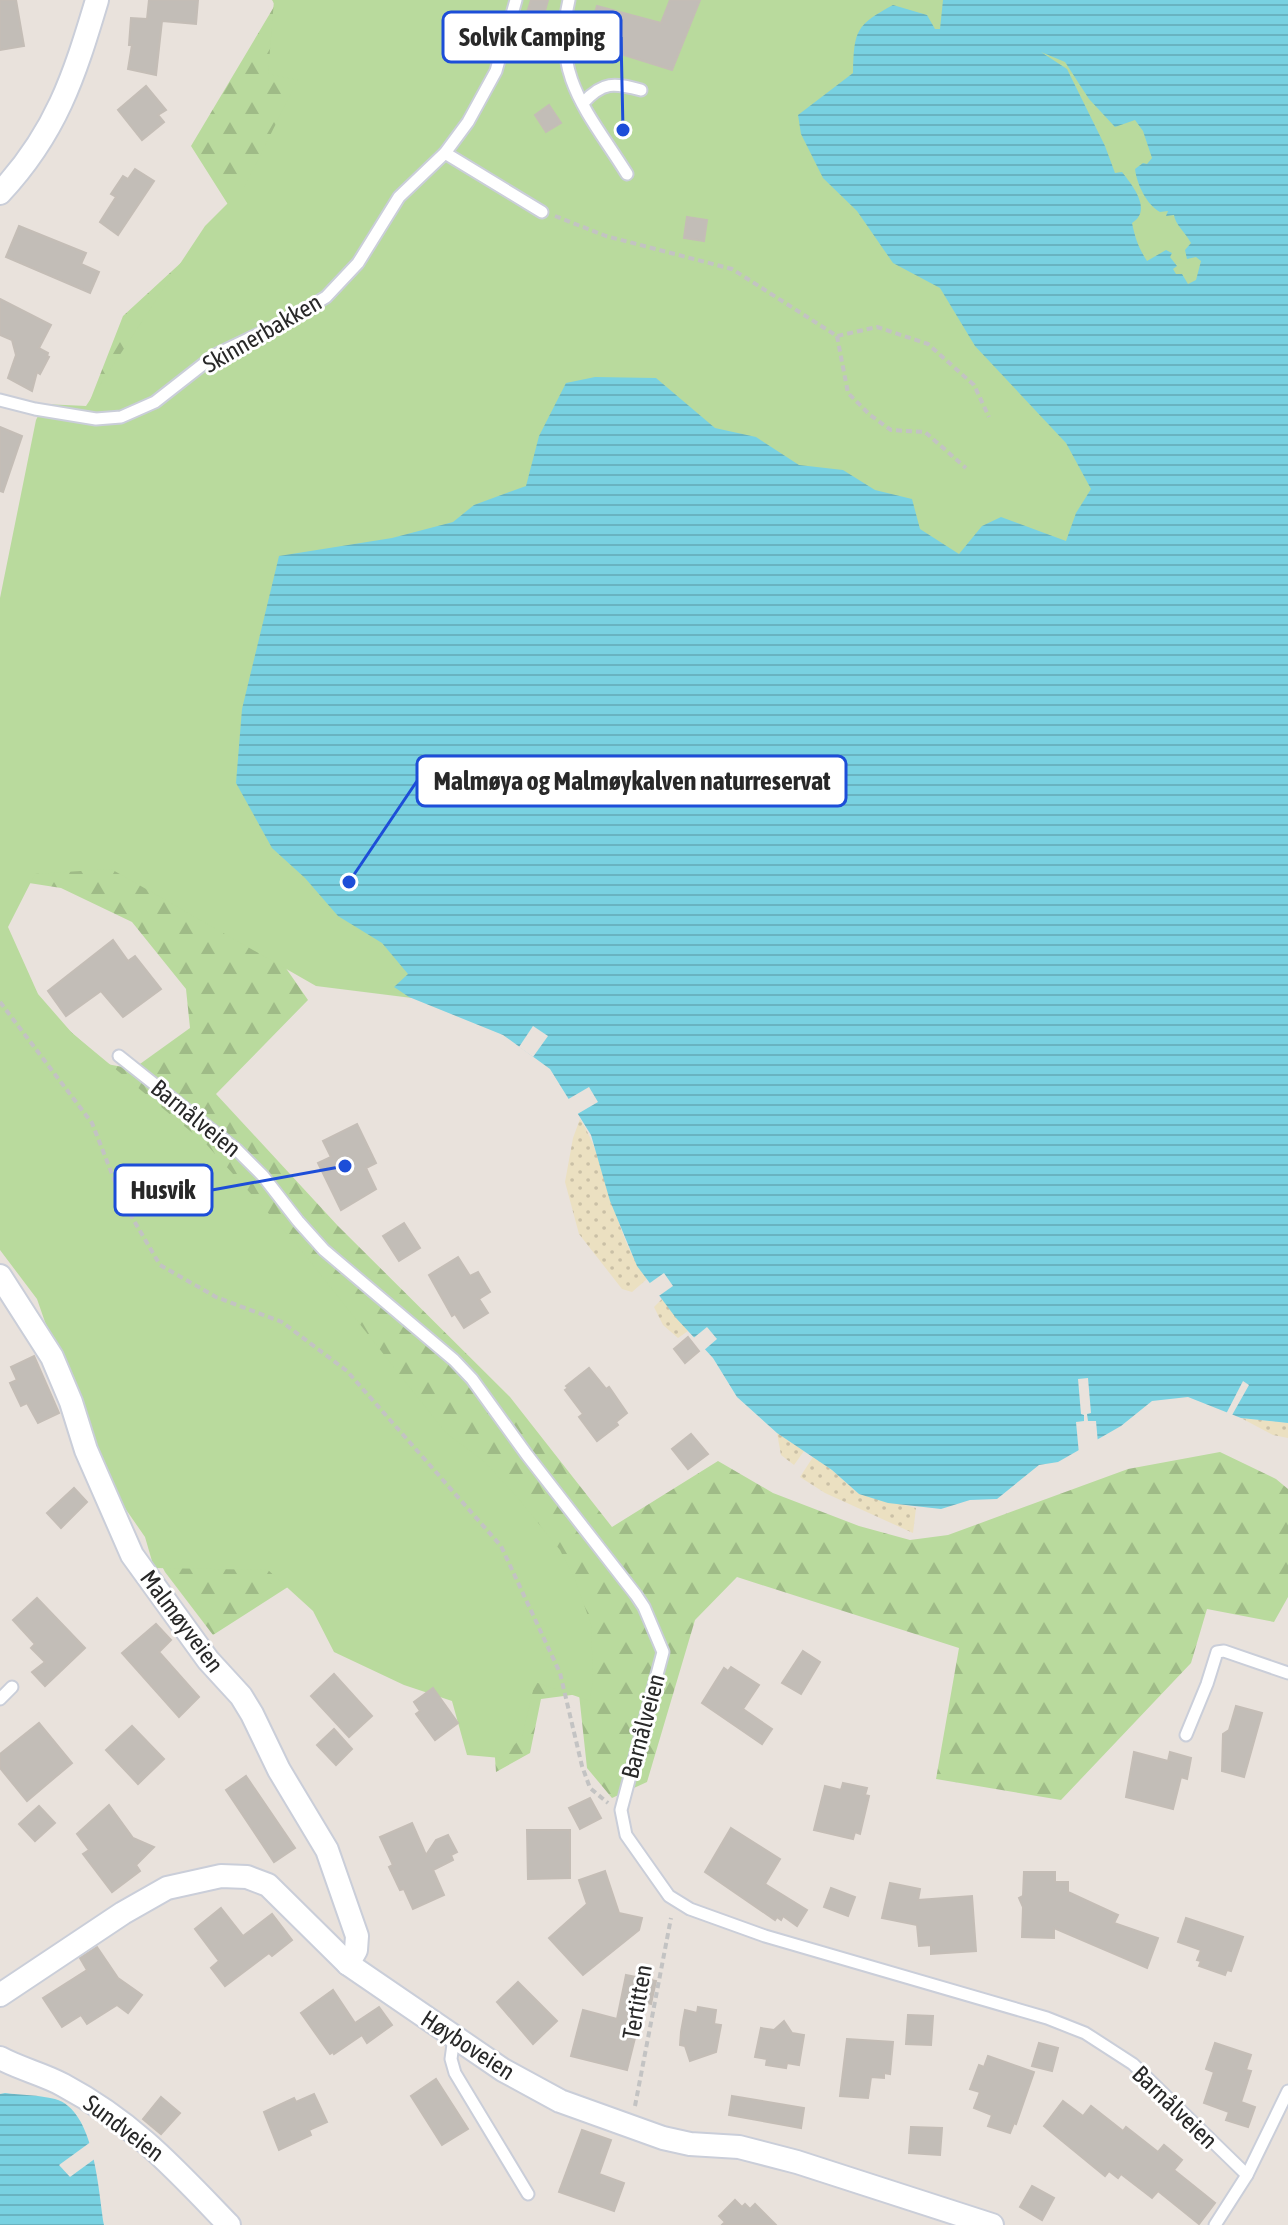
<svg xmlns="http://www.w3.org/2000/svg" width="1288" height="2225" font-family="'Asap Condensed',sans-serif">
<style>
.forest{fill:url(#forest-firs)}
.sand{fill:url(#sand-dots)}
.park{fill:#b9da9d}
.water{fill:url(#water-rules);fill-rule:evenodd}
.pier{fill:#e9e2dc}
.building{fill:#c2bdb7;stroke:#c4bdb6;stroke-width:2}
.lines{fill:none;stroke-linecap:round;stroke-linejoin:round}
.lane-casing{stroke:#caced9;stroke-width:15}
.street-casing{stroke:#caced9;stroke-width:26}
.path{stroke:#c3c3c3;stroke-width:4;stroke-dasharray:6 4;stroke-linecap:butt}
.lane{stroke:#fff;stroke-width:11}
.street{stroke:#fff;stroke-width:22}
.labels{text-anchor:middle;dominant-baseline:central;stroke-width:6;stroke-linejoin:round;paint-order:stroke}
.street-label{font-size:24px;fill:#282828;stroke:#fff}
.leader{fill:none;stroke:#1d4ed8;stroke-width:3}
.callout-dot{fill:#1d4ed8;stroke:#fff;stroke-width:3}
.callout{fill:#fff;stroke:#1d4ed8;stroke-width:3}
.callout-label{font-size:26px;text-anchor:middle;font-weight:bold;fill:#282828}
</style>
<defs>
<pattern id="forest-firs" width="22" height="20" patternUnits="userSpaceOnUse" patternTransform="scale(2)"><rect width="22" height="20" fill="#b9da9d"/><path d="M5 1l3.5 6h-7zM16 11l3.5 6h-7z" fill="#9fbb87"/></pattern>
<pattern id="sand-dots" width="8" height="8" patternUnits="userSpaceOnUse" patternTransform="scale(2)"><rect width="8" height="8" fill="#ebe0c1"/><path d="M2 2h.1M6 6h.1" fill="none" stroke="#cac0a6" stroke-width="1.8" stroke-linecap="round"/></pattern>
<pattern id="water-rules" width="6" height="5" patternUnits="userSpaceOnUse" patternTransform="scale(2)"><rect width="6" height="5" fill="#79d1e1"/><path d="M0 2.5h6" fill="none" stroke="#69b3c1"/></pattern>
</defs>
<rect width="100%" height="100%" fill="#e9e2dc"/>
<polygon class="forest" points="272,0 501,0 256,925 308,1000 216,1094 338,1226 510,1397 612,1527 718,1461 773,1493 859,1526 910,1540 948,1535 1128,1469 1220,1452 1276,1479 1288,1489 1288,1597 1274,1622 1207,1609 1191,1663 1061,1800 936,1779 959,1648 737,1577 695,1620 647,1782 612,1798 587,1768 579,1694 541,1699 530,1753 496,1772 493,1729 305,1576 213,1635 165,1572 130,1504 0,915 44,1008 107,1064 133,1069 190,1028 186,989 132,922 61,888 29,883 0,631 123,316 234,214 191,146 275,5"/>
<g class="sand">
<path d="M580,1119c30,47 31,112 67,160l-15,13 -10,-3 -43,-55 -14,-52 8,-44z"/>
<polygon points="662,1299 688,1331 678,1338 663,1325 654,1307"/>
<polygon points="1241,1418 1288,1423 1288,1438 1273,1435"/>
<polygon points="777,1433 804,1451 794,1465 781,1455"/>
<polygon points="813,1457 832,1470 859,1494 916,1508 913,1533 825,1493 800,1477"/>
</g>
<polygon class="park" points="274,0 1288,0 1288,565 412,998 316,986 111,869 35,874 8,927 38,994 72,1033 207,1145 298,1246 446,1433 485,1462 518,1498 560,1550 575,1580 591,1624 593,1678 590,1701 535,1682 522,1737 501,1758 467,1755 452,1701 404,1685 334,1652 313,1611 268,1570 154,1568 145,1537 118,1498 95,1447 73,1380 45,1322 37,1299 0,1250 0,598 36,420 44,404 86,406 205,226 244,187 298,80 268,74"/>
<g class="water">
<path d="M943,0h345v1423l-47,-5 -53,-21 -36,4 -31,25 -63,36 -19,3 -42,34 -27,1 -29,9 -53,-6 -29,-9 -27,-24 -55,-37 -40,-36 -24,-39 -37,-40 -39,-52 -27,-65 -19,-66 -41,-66 -47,-34 -94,-38 -15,-10 14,-13 -26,-31 -44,-27 -33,-38 -33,-30 -36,-65 6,-74 37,-153 113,-18 61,-16 21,-17 52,-19 13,-50 27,-53 29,-6 61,1 59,50 41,9 43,28 44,5 32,20 37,9 8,30 39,25 23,-28 19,-9 65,24 10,-28 15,-24 -25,-46 -91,-97 -35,-58 -47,-25 -36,-52 -34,-33 -22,-44 -3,-19 55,-42c1,-43 3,-48 40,-68l34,10 8,14h5zM1041,52l24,10 24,37 26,28 20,-7 8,11 9,27 -5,6 -4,-1 -8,6c2,16 12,36 25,43l8,-1 -2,5 8,-1c1,9 11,17 17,28l-6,7 2,9 9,-2 5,4 -5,19 -8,4 -6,-10h-6l-3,-5 4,-3 -7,-9 2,-4 -6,-3 -19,11c-9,-14 -12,-24 -15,-38 21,-13 0,-38 -10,-51l-7,1 -10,-27 -38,-77z"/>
<path d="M5,2093c16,2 34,2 50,6 40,11 43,91 49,126h-104v-131z"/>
</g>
<g class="pier">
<polygon points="533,1026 548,1036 533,1057 519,1047"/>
<polygon points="589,1087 598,1102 574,1116 565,1101"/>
<polygon points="664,1273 673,1286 656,1298 647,1285"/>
<polygon points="707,1327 717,1339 702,1352 691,1340"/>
<polygon points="1088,1378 1091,1413 1087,1414 1088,1421 1096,1421 1098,1443 1079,1454 1076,1422 1084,1421 1084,1415 1081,1414 1078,1379"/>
<polygon points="1243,1381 1249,1385 1231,1417 1226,1414"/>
<polygon points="92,2141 96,2158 70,2177 59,2165"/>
</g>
<g class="building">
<polygon points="0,0 16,0 24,46 0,50"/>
<polygon points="149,0 198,0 196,24 162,21 156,75 128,69 132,45 129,45 131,18 147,19"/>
<polygon points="531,0 548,0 533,54 516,49"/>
<polygon points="670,0 700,0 672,70 586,43 597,6 661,23"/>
<polygon points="146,86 166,110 158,115 164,122 142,140 118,110"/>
<polygon points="549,105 561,123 546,132 535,115"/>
<polygon points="135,169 154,181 118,235 100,222 116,197 111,194 123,176 128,179"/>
<polygon points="687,217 707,220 704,241 684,238"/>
<polygon points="19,226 86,253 81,264 99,272 90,293 6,257"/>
<polygon points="0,299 51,325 39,348 48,353 47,356 49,357 40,374 37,372 32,391 8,378 16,355 12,340 0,335"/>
<polygon points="0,427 22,436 3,492 0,491"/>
<polygon points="113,940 128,961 135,956 161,989 123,1017 101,991 66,1016 48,991"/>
<polygon points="357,1124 376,1163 366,1168 376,1189 341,1210 318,1163 331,1157 323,1141"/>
<polygon points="404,1223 420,1248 399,1261 383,1236"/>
<polygon points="458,1257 470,1276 478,1272 490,1292 479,1299 488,1313 464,1328 455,1314 452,1316 429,1275"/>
<polygon points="688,1337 699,1351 685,1363 674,1349"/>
<polygon points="34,1356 59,1413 38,1423 27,1403 21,1406 10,1383 17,1380 11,1367"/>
<polygon points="589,1368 606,1389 609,1387 627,1413 616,1422 618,1425 597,1441 579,1417 583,1414 565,1390 568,1388 566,1386"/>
<polygon points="691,1434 708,1454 688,1469 672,1449"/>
<polygon points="74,1488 87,1502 61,1528 47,1513"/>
<polygon points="37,1598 85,1648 45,1686 32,1672 45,1662 31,1648 35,1644 13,1620"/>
<polygon points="156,1624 171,1640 159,1652 199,1697 179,1717 122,1653"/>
<polygon points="803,1651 820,1662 801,1694 782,1683"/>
<polygon points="731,1667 759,1685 743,1709 772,1729 762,1744 702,1703 724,1668 728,1671"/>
<polygon points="334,1674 372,1716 349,1737 311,1696"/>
<polygon points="433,1688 458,1723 435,1740 416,1714 420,1711 414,1702"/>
<polygon points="1236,1706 1262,1713 1244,1777 1222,1771 1223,1734 1229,1730"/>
<polygon points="39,1723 72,1763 27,1801 0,1768 0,1754"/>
<polygon points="132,1726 164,1759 138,1784 106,1750"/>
<polygon points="334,1729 352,1749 336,1765 317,1745"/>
<polygon points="1134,1752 1168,1761 1170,1752 1191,1758 1187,1779 1181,1777 1173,1809 1126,1797"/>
<polygon points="246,1776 295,1848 274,1862 226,1790"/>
<polygon points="843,1783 867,1788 865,1795 869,1796 860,1834 855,1832 853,1839 814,1830 825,1786 841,1790"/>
<polygon points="590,1798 601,1818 580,1829 569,1808"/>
<polygon points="109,1805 133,1838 154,1847 136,1865 140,1871 112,1892 83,1854 89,1850 77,1834"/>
<polygon points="39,1806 55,1823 35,1841 19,1824"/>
<polygon points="412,1823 426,1855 436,1840 448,1835 457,1852 451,1855 453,1860 433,1870 444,1895 413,1909 404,1889 400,1890 389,1867 393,1865 380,1837"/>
<polygon points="731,1828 780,1859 765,1884 807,1910 797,1926 783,1916 781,1920 777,1917 775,1920 705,1872"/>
<polygon points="527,1830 570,1830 570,1878 528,1879"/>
<polygon points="605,1871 619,1913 642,1918 639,1930 583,1975 549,1938 587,1904 579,1880"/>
<polygon points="1024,1872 1055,1872 1055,1882 1068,1882 1068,1892 1118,1915 1114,1923 1158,1938 1147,1968 1054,1928 1054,1938 1022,1937 1023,1907 1019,1898 1023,1896"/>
<polygon points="890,1883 920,1889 918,1900 972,1896 976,1951 931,1954 931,1945 919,1946 917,1925 882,1918"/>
<polygon points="831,1888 855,1897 848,1916 824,1907"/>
<polygon points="221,1908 243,1936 272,1914 292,1940 272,1956 269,1953 225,1986 211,1968 219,1961 195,1929"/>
<polygon points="1186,1918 1243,1937 1231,1971 1227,1970 1225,1975 1199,1966 1201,1961 1197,1960 1201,1950 1178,1942"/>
<polygon points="97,1947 118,1978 142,1995 128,2013 117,2005 87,2024 81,2015 62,2027 43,1998 87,1970 80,1958"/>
<polygon points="626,1975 656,1981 651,2004 644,2002 627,2070 571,2056 583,2010 617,2019"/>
<polygon points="518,1982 557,2021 533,2044 497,2002"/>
<polygon points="333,1990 355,2023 379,2007 392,2025 367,2043 362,2035 334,2054 333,2052 330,2054 301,2013"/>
<polygon points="698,2007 716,2010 714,2024 721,2025 716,2052 690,2061 685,2046 680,2045 681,2032 685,2010 697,2013"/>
<polygon points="908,2015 933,2016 931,2045 906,2044"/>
<polygon points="784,2021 792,2033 804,2035 799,2065 787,2063 786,2068 766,2065 767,2059 755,2057 761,2028 774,2030"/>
<polygon points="847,2039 893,2042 890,2074 884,2073 884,2078 871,2077 868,2098 840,2096"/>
<polygon points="1039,2043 1058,2048 1052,2071 1032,2066"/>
<polygon points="1215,2043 1251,2055 1246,2070 1251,2071 1241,2102 1255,2107 1248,2127 1226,2120 1229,2112 1204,2103 1214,2072 1206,2069"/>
<polygon points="988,2056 1034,2072 1016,2124 1014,2123 1010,2133 988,2126 992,2115 974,2108 980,2092 970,2089 979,2065 984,2067"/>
<polygon points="436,2079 468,2129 442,2145 411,2096"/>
<polygon points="314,2094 327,2122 309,2130 311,2135 279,2150 264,2112 294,2098 296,2102"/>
<polygon points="732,2096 804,2108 801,2128 729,2115"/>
<polygon points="161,2097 180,2113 161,2134 143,2119"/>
<polygon points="1063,2101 1083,2116 1091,2106 1123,2131 1126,2127 1158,2152 1164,2145 1182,2160 1174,2170 1215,2203 1199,2224 1158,2191 1152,2198 1121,2174 1118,2178 1109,2171 1105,2176 1044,2126"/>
<polygon points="911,2127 942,2128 940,2155 909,2153"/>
<polygon points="582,2130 611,2140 599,2174 624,2183 614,2211 559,2192"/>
<polygon points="1032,2186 1054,2198 1042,2220 1020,2207"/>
<polygon points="735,2200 742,2207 745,2204 750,2209 755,2204 776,2225 722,2225 725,2222 719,2216"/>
</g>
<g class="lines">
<g class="lane-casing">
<g id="lane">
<path d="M569,0c-18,77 20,113 58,174"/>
<path d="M583,103c20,-22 31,-20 58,-13"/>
<polyline points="445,153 542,212"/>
<polyline points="0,400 35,409 96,419 121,417 155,402 215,355 288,320 326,297 358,263 399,197 445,153 468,122 496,71 516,0"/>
<polyline points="119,1056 237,1150 263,1176 298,1221 324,1250 454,1360 472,1379 527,1455 636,1595 644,1607 663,1652 621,1810 626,1835 669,1896 690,1909 765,1936 1047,2018 1085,2033 1133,2064 1247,2175"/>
<polyline points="0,1699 12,1687"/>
<polyline points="1186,1735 1207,1684 1217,1652 1224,1651 1288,1673"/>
<polyline points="454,2037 451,2059 455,2073 528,2194"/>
<polyline points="1215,2225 1247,2175 1288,2091"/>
</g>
</g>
<g class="street-casing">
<g id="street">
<path d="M0,193c56,-60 74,-116 97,-193"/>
<polyline points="0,1276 52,1357 71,1402 86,1450 132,1555 208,1660 241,1696 252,1714 279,1770 327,1850 357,1936 356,1950 348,1964"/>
<polyline points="0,1995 123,1913 167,1888 221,1876 247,1877 268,1885 348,1964 503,2070 560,2101 663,2138 690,2144 739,2147 797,2162 992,2225"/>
<path d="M0,2058c20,11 43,16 63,27 71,38 111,83 166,140"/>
</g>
</g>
<g class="path">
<polyline points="555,216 606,236 732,269 837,336 877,327 928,344 974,385 989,417"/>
<polyline points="837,336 848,393 870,415 891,430 925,432 966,468"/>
<polyline points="0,1002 92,1123 123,1202 160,1265 216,1297 282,1322 347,1371 501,1546 560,1673 582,1766 590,1788 608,1803"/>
<polyline points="635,2106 671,1918"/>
</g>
<use href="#lane" class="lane"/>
<use href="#street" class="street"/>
</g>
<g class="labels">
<g class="street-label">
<text transform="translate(262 333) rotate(-30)">Skinnerbakken</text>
<text transform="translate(196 1118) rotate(39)">Barnålveien</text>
<text transform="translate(182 1621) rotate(53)">Malmøyveien</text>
<text transform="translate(643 1726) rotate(-75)">Barnålveien</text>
<text transform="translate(637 2002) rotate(-80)">Tertitten</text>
<text transform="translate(468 2045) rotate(33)">Høyboveien</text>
<text transform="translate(1175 2107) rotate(44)">Barnålveien</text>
<text transform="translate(124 2128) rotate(37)">Sundveien</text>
</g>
</g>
<path class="leader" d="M623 130L621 37M349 882L417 781M345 1166L212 1190"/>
<g class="callout-dot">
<circle cx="623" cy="130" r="8"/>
<circle cx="349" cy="882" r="8"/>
<circle cx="345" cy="1166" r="8"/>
</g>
<g class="callout">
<rect x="443" y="12" width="178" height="50" rx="8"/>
<rect x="417" y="756" width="429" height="50" rx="8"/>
<rect x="115" y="1165" width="97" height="50" rx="8"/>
</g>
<g class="callout-label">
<text x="532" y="46">Solvik Camping</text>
<text x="632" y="790">Malmøya og Malmøykalven naturreservat</text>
<text x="163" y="1199">Husvik</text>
</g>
</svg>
